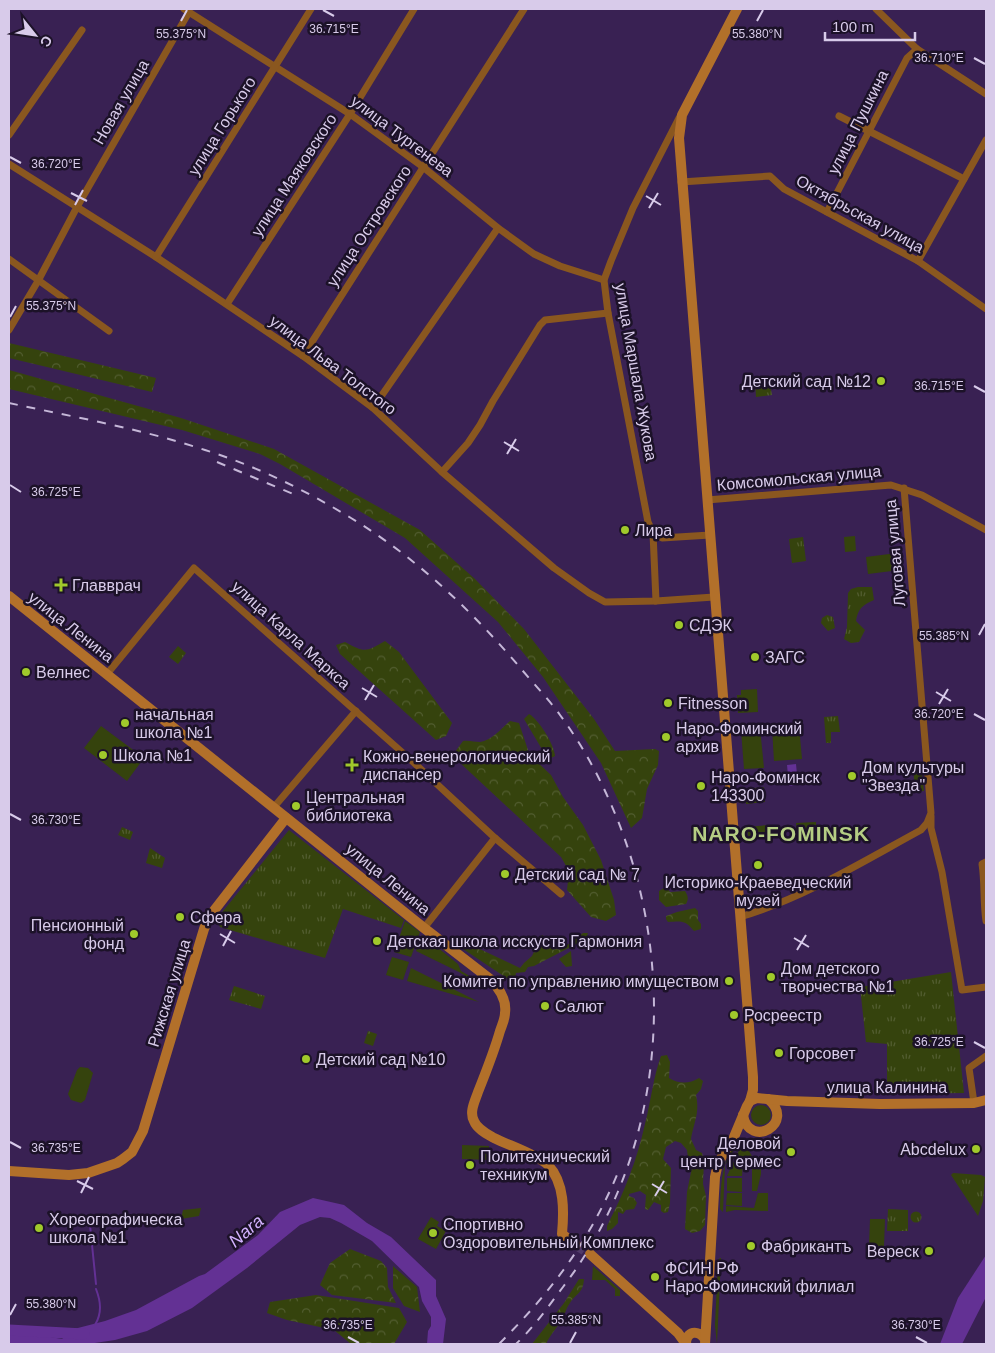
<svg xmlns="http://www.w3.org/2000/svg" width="995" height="1353" font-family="Helvetica,sans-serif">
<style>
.green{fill:#35430d}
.forest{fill:url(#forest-crowns)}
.park{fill:url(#park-tufts)}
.water{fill:#633194}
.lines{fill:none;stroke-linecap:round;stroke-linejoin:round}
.stream{stroke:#633194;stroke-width:2}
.river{stroke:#633194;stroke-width:11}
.secondary-tunnel{stroke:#513a6a;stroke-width:10;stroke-dasharray:10 5;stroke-linecap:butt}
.street{stroke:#8a571f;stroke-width:7}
.secondary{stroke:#b2702a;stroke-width:10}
.rail{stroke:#c5b7d8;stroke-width:2;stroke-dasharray:9 9;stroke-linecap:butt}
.ticks{fill:none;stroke:#d8cbea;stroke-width:2}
.poi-dot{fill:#a0c92b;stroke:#1c1228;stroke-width:2}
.labels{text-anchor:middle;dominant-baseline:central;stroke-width:5;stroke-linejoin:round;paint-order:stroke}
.street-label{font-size:16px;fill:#d8cbea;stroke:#1c1228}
.poi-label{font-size:16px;fill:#d8cbea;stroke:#1c1228;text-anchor:start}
.water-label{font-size:18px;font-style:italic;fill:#d2b1fe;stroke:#1c1228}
.district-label{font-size:21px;font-weight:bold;letter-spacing:1px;fill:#b5cd84;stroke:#1c1228}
.ticks-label{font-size:12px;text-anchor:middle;fill:#d8cbea;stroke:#1c1228;stroke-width:5;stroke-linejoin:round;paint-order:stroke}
</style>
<defs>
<pattern id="forest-crowns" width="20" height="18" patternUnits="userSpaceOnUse" patternTransform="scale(1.25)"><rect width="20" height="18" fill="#35430d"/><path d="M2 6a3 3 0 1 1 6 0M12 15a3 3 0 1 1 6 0" fill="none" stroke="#525d30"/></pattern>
<pattern id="park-tufts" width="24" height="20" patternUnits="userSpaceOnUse" patternTransform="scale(1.25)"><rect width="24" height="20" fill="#35430d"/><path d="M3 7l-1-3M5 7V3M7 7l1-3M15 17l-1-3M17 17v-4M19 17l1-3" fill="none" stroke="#525d30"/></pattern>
</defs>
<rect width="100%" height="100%" fill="#392153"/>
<g class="green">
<polygon points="897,553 900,570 868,574 866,557"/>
<polygon points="757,689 758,712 738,713 737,695 741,695 741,690"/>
<polygon points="101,726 144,758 127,781 84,748"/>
<polygon points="799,726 802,759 774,761 772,728"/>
<polygon points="760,728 764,768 744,769 741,730"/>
<polygon points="764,787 765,802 746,804 745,789"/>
<polygon points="816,822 816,834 797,835 796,823"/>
<polygon points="768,825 769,834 748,836 747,827"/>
<polygon points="405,921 420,932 411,957 394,952"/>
<polygon points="422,935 458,964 461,971 482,983 479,984 459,972 416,951"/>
<polygon points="392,957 409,962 403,980 386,975"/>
<polygon points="411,968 479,1002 407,981"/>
<polygon points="80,1067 88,1068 93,1073 85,1100 81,1103 71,1100 68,1094 77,1070"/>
<circle cx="761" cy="1115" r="10"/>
<path d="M741,1138l-16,27 -2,47 -3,-3c1,-24 1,-53 21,-71z"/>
<polygon points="751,1138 761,1138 765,1141 749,1151 753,1158 757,1159 761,1163 761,1174 757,1191 752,1191 752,1162 743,1162 742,1176 727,1176 741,1146"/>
<polygon points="462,1145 489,1146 489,1160 462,1159"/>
<polygon points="727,1178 742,1178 742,1192 727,1191"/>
<polygon points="727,1193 742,1193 742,1206 726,1205"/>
<polygon points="758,1193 768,1193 768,1211 735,1210 726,1212 726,1206 754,1208"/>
<polygon points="431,1217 439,1222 437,1226 446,1231 436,1249 418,1239"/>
<polygon points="870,1219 885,1219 884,1246 869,1246"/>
<polygon points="720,1258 721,1258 717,1344 715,1325 718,1260"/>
<polygon points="593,1266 620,1290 620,1296 615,1296 615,1289 605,1280 592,1280"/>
</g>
<g class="forest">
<polygon points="9,343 156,378 152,392 9,358"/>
<polygon points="9,370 181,418 274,449 420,530 475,579 524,629 594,719 615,751 655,749 659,751 658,765 647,789 642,818 631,828 601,763 543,677 498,622 405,538 280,464 260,454 182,430 9,389"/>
<path d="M385,641l14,11 53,71 -6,13 -10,4 -96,-86 -4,-9 9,-3c20,11 21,10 40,-1z"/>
<path d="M529,714c10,6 25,30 26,42l-4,2 -8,-7 -19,-32z"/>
<path d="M510,721l9,2 9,27 6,9 17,16 12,22 20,28 18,35 13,40 2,15 -10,6 -15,-4 -24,-27 2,-19 -8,-14 -103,-96 -3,-9 8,-11c6,-1 12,1 17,1 11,-1 22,-14 30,-21z"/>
<path d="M664,888l4,1 2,3 15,-1c3,5 4,8 1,13l-20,3 -7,-7v-9z"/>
<path d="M695,908l3,3v9l3,4v5l-7,2c-9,-11 -12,-10 -26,-9l-2,-3v-3l11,-4z"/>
<path d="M583,933h5l-2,6 -52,27 -6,1 -3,5 -9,1 -1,5 -4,3 -48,-32 -2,-2 2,-4h4l53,25 4,-5 8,-7 10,-21c8,5 15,8 24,11z"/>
<path d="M667,1055l3,7 -1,16c10,6 20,6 30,0l4,3 -2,8 -5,6c4,18 -2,27 -5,44l5,11 6,3 2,8 -1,23 3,12 -1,29 -5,6 -8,2 -7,-4 2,-37 5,-25 -4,-9 -1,-8 -6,-7 -6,-2 -9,6 -3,12 8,9 -1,35 -2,9 -4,1 -3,-2v-6l-7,-3 -6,8 -3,-1 1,-14 -6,-4 -11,3v2l5,2 3,5 -3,6 -8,1 -3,4 -5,-2v11l-6,6 -5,2v-5c17,-33 30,-66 38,-102 6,-23 8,-46 16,-68z"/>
<polygon points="350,1249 381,1261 387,1268 388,1287 396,1303 332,1295 320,1285 330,1263"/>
<polygon points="393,1266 417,1287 420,1312 404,1306 393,1288"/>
<path d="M579,1279h5c-1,15 -8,14 -14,24 -4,5 -5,12 -9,18 -5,8 -11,14 -15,23h-14l32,-41z"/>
<polygon points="316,1295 399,1308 407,1322 394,1344 351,1344 334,1330 287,1320 267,1313 270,1302"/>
</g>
<g class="park">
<polygon points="769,379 772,395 756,397 755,380"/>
<polygon points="855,536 856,551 845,552 844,537"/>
<polygon points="803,537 806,561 792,563 789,539"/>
<path d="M858,587h14l2,13c-11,5 -16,8 -18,21l9,9 -6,12 -8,1 -7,-4 3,-12 1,-34 3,-4z"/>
<polygon points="827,615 833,617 835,628 828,631 821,623 822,618"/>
<polygon points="178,646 186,653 178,664 169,657"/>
<polygon points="838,716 840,732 831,732 831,743 826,743 824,717"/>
<polygon points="510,751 526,767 517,777 500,761"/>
<polygon points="913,765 921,765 924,791 915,792"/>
<polygon points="122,827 133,832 130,840 118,835"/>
<polygon points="289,830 404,920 401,928 343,909 325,958 220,927 218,923 219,916"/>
<polygon points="150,848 165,858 162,868 146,863"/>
<polygon points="571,951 572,966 566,967 559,959"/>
<polygon points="951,972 964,1093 887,1094 887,1044 866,1042 860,987"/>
<polygon points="234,986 265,996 261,1009 229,1000"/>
<polygon points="368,1031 377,1034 373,1046 364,1043"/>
<polygon points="953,1173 981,1175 985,1177 983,1201 978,1216 951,1175"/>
<polygon points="201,1208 199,1216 181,1219 183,1210"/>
<polygon points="888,1209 908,1210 908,1231 887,1231"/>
<circle cx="916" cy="1217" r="5.5"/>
</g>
<g class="water">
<polygon points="796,764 798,785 789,786 787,765"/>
<polygon points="313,1198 344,1205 367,1223 391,1237 436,1280 436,1296 446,1319 443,1344 427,1344 428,1331 431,1326 431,1317 422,1301 419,1287 372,1241 341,1223 330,1218 320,1217 300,1225 247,1268 192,1308 147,1331 115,1340 88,1344 9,1344 9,1328 37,1328 39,1335 62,1339 74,1329 105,1321 136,1310 199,1276 205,1274 258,1235 280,1212"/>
<polygon points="986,1255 986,1297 962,1344 940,1344 958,1298"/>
</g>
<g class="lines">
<g class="stream">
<polyline points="90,1225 96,1284"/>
<path d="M95,1325c7,-12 6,-23 1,-36"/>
</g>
<polyline class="river" points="9,1330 84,1334"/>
<polyline class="secondary-tunnel" points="576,1245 590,1254"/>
<g class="street">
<polyline points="184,9 350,114 423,167 498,228 534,254 560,266 604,280"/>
<polyline points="876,9 917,49 986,94"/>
<polyline points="839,116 964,179"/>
<polyline points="679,118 633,208 611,261 604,280 608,313 648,522 653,533 662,538 710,535"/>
<polyline points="9,135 82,30"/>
<polyline points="9,164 156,257 303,356 373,408 442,472 554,568 589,593 605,602 656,601 714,597"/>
<polyline points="681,182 770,176 784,189 918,261 986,309"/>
<polyline points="827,212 907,58 917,49"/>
<polyline points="156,257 311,9"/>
<polyline points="9,259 109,331"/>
<polyline points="918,261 986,140"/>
<polyline points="227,304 350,114 414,9"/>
<polyline points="9,330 38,281 77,207 189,12"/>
<polyline points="303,356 524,9"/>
<polyline points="373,408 498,228"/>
<polyline points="442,472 468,443 480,425 493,401 540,325 545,320 608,313"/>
<polyline points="707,500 891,485 922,495 986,530"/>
<polyline points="653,533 656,601"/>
<polyline points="107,674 194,568 412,761 495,838 561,894"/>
<polyline points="274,807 356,711"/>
<polyline points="931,816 931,828 942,872 962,990 986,987"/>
<path d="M986,862l-4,2c3,19 1,38 4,57"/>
<path d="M740,917c64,-19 122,-55 181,-87l6,-7 4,-10 -27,-325"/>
<polyline points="424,928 495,838"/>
<polyline points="974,1103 969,1068 986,1056"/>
</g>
<g class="secondary">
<polyline points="737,9 682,115 679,138 753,1077 753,1090 750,1101"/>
<path d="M9,596l415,332 66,51c9,9 17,20 15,34 0,6 -3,12 -5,18 -6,21 -14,41 -22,61 -3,9 -9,20 -4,29 3,8 13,13 20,17 14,7 44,17 54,27 17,18 16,47 14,69l14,11"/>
<path d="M743,1115c6,35 54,8 25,-16"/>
<polyline points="9,1171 69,1175 88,1173 117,1163 123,1159 132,1152 143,1131 204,929 209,917 286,818"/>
<polyline points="590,1254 678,1333 686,1344"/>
<path d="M686,1344c0,-13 12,-15 19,-5"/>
<polyline points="705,1344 715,1177 718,1163 734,1137 747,1106 750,1101 757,1098 787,1101 880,1104 974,1103 986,1100"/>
</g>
<g class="rail">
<path d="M9,403c65,14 133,26 196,47 51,16 100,40 146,68 64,39 117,89 166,146 14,17 30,33 43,51 20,27 37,57 50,87 70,157 58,347 -47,485 -15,20 -29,40 -47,57"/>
<polyline points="217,462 293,494"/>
<path d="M499,1344c52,-52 89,-101 118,-169"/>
</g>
</g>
<path class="ticks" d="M323,10l11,6M181,21l6,-11M757,21l6,-11M974,58l11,6M10,157l11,6M71,193l16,8M646,196l15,9M75,205l8,-15M649,208l9,-15M10,317l6,-11M974,386l11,6M504,442l15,9M507,454l9,-15M10,485l11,7M979,635l6,-11M362,688l15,9M936,692l15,9M365,700l9,-15M939,704l9,-15M974,714l11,6M10,814l11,6M220,934l15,9M794,938l15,9M223,946l8,-15M797,950l9,-15M974,1042l11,6M10,1142l11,6M77,1181l16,8M652,1184l15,9M81,1193l8,-16M655,1196l9,-15M10,1315l6,-11M348,1337l11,6M916,1337l11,6M570,1343l6,-11"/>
<g class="poi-dot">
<circle cx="881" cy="381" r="5"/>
<circle cx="625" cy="530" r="5"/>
<path d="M58.5 577.5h5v5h5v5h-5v5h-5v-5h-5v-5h5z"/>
<circle cx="679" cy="625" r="5"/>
<circle cx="755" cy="657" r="5"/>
<circle cx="26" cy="672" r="5"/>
<circle cx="668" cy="703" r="5"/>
<circle cx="125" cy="723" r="5"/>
<circle cx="666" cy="737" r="5"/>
<circle cx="103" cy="755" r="5"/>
<path d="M349.5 757.5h5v5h5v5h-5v5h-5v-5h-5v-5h5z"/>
<circle cx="852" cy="776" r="5"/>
<circle cx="701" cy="786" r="5"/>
<circle cx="296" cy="806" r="5"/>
<circle cx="758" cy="865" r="5"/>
<circle cx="505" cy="874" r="5"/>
<circle cx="180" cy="917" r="5"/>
<circle cx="134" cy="934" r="5"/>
<circle cx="377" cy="941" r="5"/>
<circle cx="771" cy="977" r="5"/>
<circle cx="729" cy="981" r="5"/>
<circle cx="545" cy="1006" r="5"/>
<circle cx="734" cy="1015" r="5"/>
<circle cx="779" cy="1053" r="5"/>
<circle cx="306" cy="1059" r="5"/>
<circle cx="976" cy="1149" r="5"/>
<circle cx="791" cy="1152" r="5"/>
<circle cx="470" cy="1165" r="5"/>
<circle cx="39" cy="1228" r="5"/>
<circle cx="433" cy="1233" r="5"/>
<circle cx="751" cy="1246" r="5"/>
<circle cx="929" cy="1251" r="5"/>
<circle cx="655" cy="1277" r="5"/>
</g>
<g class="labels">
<g class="street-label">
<text transform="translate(121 102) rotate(-60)">Новая улица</text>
<text transform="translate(858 122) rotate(-63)">улица Пушкина</text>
<text transform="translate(222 126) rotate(-58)">улица Горького</text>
<text transform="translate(402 136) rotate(37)">улица Тургенева</text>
<text transform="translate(294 175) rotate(-57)">улица Маяковского</text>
<text transform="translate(860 214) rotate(29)">Октябрьская улица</text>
<text transform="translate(369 226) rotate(-57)">улица Островского</text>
<text transform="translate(333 365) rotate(37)">улица Льва Толстого</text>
<text transform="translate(636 372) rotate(80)">улица Маршала Жукова</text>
<text transform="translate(799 478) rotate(-5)">Комсомольская улица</text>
<text transform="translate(895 553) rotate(-95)">Луговая улица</text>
<text transform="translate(71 627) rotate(38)">улица Ленина</text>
<text transform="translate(291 635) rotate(42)">улица Карла Маркса</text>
<text transform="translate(388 879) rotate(39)">улица Ленина</text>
<text transform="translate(169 993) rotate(-73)">Рижская улица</text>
<text x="887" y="1087">улица Калинина</text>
</g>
<g class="poi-label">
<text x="871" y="381" text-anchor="end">Детский сад №12</text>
<text x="635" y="530">Лира</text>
<text x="72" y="585">Главврач</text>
<text x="689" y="625">СДЭК</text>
<text x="765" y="657">ЗАГС</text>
<text x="36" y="672">Велнес</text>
<text x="678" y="703">Fitnesson</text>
<text x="135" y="714">начальная<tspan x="135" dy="18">школа №1</tspan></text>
<text x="676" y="728">Наро-Фоминский<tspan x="676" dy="18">архив</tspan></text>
<text x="113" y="755">Школа №1</text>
<text x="363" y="756">Кожно-венерологический<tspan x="363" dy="18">диспансер</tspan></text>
<text x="862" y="767">Дом культуры<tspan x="862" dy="18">"Звезда"</tspan></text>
<text x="711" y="777">Наро-Фоминск<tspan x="711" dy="18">143300</tspan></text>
<text x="306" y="797">Центральная<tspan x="306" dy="18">библиотека</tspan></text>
<text x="515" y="874">Детский сад № 7</text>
<text x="758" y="882" text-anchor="middle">Историко-Краеведческий<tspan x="758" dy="18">музей</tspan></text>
<text x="190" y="917">Сфера</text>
<text x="124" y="925" text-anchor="end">Пенсионный<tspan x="124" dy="18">фонд</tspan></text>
<text x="387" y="941">Детская школа исскуств Гармония</text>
<text x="781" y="968">Дом детского<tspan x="781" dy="18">творчества №1</tspan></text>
<text x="719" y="981" text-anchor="end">Комитет по управлению имуществом</text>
<text x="555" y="1006">Салют</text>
<text x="744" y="1015">Росреестр</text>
<text x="789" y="1053">Горсовет</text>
<text x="316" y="1059">Детский сад №10</text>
<text x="781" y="1143" text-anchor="end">Деловой<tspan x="781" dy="18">центр Гермес</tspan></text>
<text x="966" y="1149" text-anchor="end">Abcdelux</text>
<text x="480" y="1156">Политехнический<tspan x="480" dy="18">техникум</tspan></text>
<text x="49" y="1219">Хореографическа<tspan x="49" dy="18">школа №1</tspan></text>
<text x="443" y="1224">Спортивно<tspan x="443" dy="18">Оздоровительный Комплекс</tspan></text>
<text x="761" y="1246">Фабрикантъ</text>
<text x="919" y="1251" text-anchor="end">Вереcк</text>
<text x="665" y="1268">ФСИН РФ<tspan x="665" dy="18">Наро-Фоминский филиал</tspan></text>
</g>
<g class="water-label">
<text transform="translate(246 1231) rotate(-40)">Nara</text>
</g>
<g class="district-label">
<text x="781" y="833">NARO-FOMINSK</text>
</g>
</g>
<g class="ticks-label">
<text x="334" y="33">36.715°E</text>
<text x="181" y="38">55.375°N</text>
<text x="757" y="38">55.380°N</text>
<text x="939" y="62">36.710°E</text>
<text x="56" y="168">36.720°E</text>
<text x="51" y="310">55.375°N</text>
<text x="939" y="390">36.715°E</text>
<text x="56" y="496">36.725°E</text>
<text x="944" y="640">55.385°N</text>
<text x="939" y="718">36.720°E</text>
<text x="56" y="824">36.730°E</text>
<text x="939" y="1046">36.725°E</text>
<text x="56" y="1152">36.735°E</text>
<text x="51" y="1308">55.380°N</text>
<text x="576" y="1324">55.385°N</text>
<text x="348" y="1329">36.735°E</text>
<text x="916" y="1329">36.730°E</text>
</g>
<rect width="995" height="1353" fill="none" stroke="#d8cbea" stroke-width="20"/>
<g transform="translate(35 35) rotate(120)" stroke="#1c1228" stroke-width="4" paint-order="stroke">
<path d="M0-4L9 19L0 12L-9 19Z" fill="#d8cbea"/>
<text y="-8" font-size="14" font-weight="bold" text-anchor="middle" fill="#d8cbea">С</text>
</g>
<path d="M825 32v8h90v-8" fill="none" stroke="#d8cbea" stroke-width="2.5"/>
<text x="832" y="32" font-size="15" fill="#d8cbea" stroke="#1c1228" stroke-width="4" paint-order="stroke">100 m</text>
</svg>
